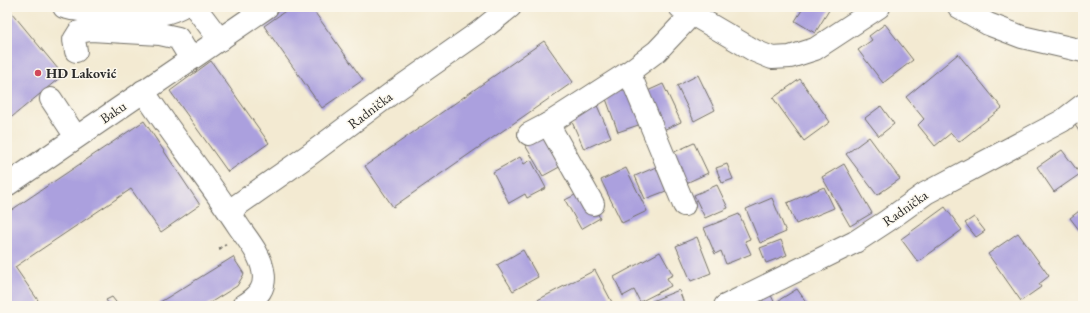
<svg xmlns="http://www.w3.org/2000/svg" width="1090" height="313" font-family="'EB Garamond',serif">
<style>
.building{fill:#aba0de}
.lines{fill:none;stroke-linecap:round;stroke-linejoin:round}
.minor-casing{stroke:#716e65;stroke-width:24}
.path{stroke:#716e65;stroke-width:2.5;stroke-dasharray:3 3;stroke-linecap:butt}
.minor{stroke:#fff;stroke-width:22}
.poi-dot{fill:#d1495b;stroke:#fbf7ec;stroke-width:1.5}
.labels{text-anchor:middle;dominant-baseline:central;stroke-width:3;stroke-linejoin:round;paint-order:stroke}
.poi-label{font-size:14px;font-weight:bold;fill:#2b2b2b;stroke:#fbf7ec;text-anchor:start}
.street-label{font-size:14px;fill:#2b2b2b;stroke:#fbf7ec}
</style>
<rect width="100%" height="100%" fill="#fbf7ec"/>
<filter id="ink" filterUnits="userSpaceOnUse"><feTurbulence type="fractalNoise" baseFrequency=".025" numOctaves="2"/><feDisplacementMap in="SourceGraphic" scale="8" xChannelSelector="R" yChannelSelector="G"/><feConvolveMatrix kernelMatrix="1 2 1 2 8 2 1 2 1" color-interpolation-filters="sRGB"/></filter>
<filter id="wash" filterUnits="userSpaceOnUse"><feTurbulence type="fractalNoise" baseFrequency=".012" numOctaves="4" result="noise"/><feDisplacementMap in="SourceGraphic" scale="16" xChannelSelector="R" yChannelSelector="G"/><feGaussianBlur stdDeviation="0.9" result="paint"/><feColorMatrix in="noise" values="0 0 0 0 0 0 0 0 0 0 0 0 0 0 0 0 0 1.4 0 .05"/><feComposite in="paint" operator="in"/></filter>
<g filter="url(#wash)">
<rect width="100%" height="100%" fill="#f3ead2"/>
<g id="blocks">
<g class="building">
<polygon points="7,7 63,75 7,121"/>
<polygon points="291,7 311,7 363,80 322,108 264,26"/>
<polygon points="804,7 831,7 815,33 795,21"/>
<polygon points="885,24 913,60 883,83 858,50 872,40 869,36"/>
<polygon points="544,41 573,82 393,207 365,166"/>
<polygon points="958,54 1002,108 959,142 951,133 935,146 918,125 924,119 906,97"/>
<polygon points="211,61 269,143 228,172 170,91"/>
<polygon points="698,75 715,110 694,121 677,86"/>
<polygon points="800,79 830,122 804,141 773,98"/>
<polygon points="663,84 681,122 661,131 643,93"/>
<polygon points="635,86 647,122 618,132 605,96"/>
<polygon points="595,101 611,137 584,149 568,113"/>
<polygon points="881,106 894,124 879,136 865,118"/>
<polygon points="1083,120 1083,137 1075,125"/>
<polygon points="144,121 200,205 161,232 131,189 15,267 42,306 7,306 7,213"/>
<polygon points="548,133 565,164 543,176 525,145"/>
<polygon points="869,137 900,179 877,195 846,154"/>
<polygon points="694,143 708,173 684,184 670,154"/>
<polygon points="1062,150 1080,174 1054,192 1037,167"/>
<polygon points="520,157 524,164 531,160 546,188 527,198 525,194 509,203 493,172"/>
<polygon points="727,164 733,179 722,183 716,168"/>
<polygon points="844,164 872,213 850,226 822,177"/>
<polygon points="656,167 666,191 645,199 635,176"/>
<polygon points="626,168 647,211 622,223 601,180"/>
<polygon points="717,185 728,208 705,218 694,195"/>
<polygon points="824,187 834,208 796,224 787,203"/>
<polygon points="585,190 600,218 581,229 565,200"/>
<polygon points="772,198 786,232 760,243 746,209"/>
<polygon points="945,207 962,230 918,262 901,239"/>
<polygon points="1083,208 1083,235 1070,218"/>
<polygon points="739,214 750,239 745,241 751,254 726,264 721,251 715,254 704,228"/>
<polygon points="974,217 985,231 976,237 965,223"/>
<polygon points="1018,233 1049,276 1039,284 1041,287 1021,301 988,254"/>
<polygon points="697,237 711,273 691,281 676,246"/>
<polygon points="781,240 787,255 766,263 760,248"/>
<polygon points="523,250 538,277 513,291 497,265"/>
<polygon points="660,252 673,275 667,278 671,286 640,302 634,290 623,296 614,277"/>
<polygon points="233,257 244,274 237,286 205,306 158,306 157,304"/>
<polygon points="595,270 614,306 526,306"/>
<polygon points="797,289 809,306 779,306 776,302"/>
<polygon points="679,290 685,306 654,306 652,301"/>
<polygon points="770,293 776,306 756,306 754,300"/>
<polygon points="112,297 119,306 110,306 106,300"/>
</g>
</g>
</g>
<g filter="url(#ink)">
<use href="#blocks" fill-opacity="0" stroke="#716e65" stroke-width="1"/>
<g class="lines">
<g class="minor-casing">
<g id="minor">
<path d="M64,7l8,2c33,4 79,14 109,-2"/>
<polyline points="195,7 220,40"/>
<polyline points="680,7 755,51 772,58 790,57 815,49 879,7"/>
<polyline points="959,7 988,24 1022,37 1083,51"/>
<polyline points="76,51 74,40 79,32 91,30 160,34 178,38 191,59"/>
<polyline points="629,72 684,205"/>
<path d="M143,91c31,46 66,90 96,136 9,13 21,27 24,43 4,18 -5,27 -20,36"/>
<polyline points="51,99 76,137"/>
<polyline points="548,124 593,204"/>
<polyline points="529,134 548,124 629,72 657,51 692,14"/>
<polyline points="7,185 267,7"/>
<polyline points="229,211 309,155 392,93 479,32 510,7"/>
<polyline points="725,306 855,242 887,221 926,193 1062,121 1083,105"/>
</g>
</g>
<polyline class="path" points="219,249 226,244"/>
<use href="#minor" class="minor"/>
</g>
</g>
<circle class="poi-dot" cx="38" cy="73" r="4"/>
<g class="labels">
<g class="poi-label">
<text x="46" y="73">HD Laković</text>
</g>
<g class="street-label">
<text transform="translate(370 110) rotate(-37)">Radnička</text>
<text transform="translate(113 112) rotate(-34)">Baku</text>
<text transform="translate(905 208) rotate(-35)">Radnička</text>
</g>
</g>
<rect width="1090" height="313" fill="none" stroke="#fbf7ec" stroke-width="24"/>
</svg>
